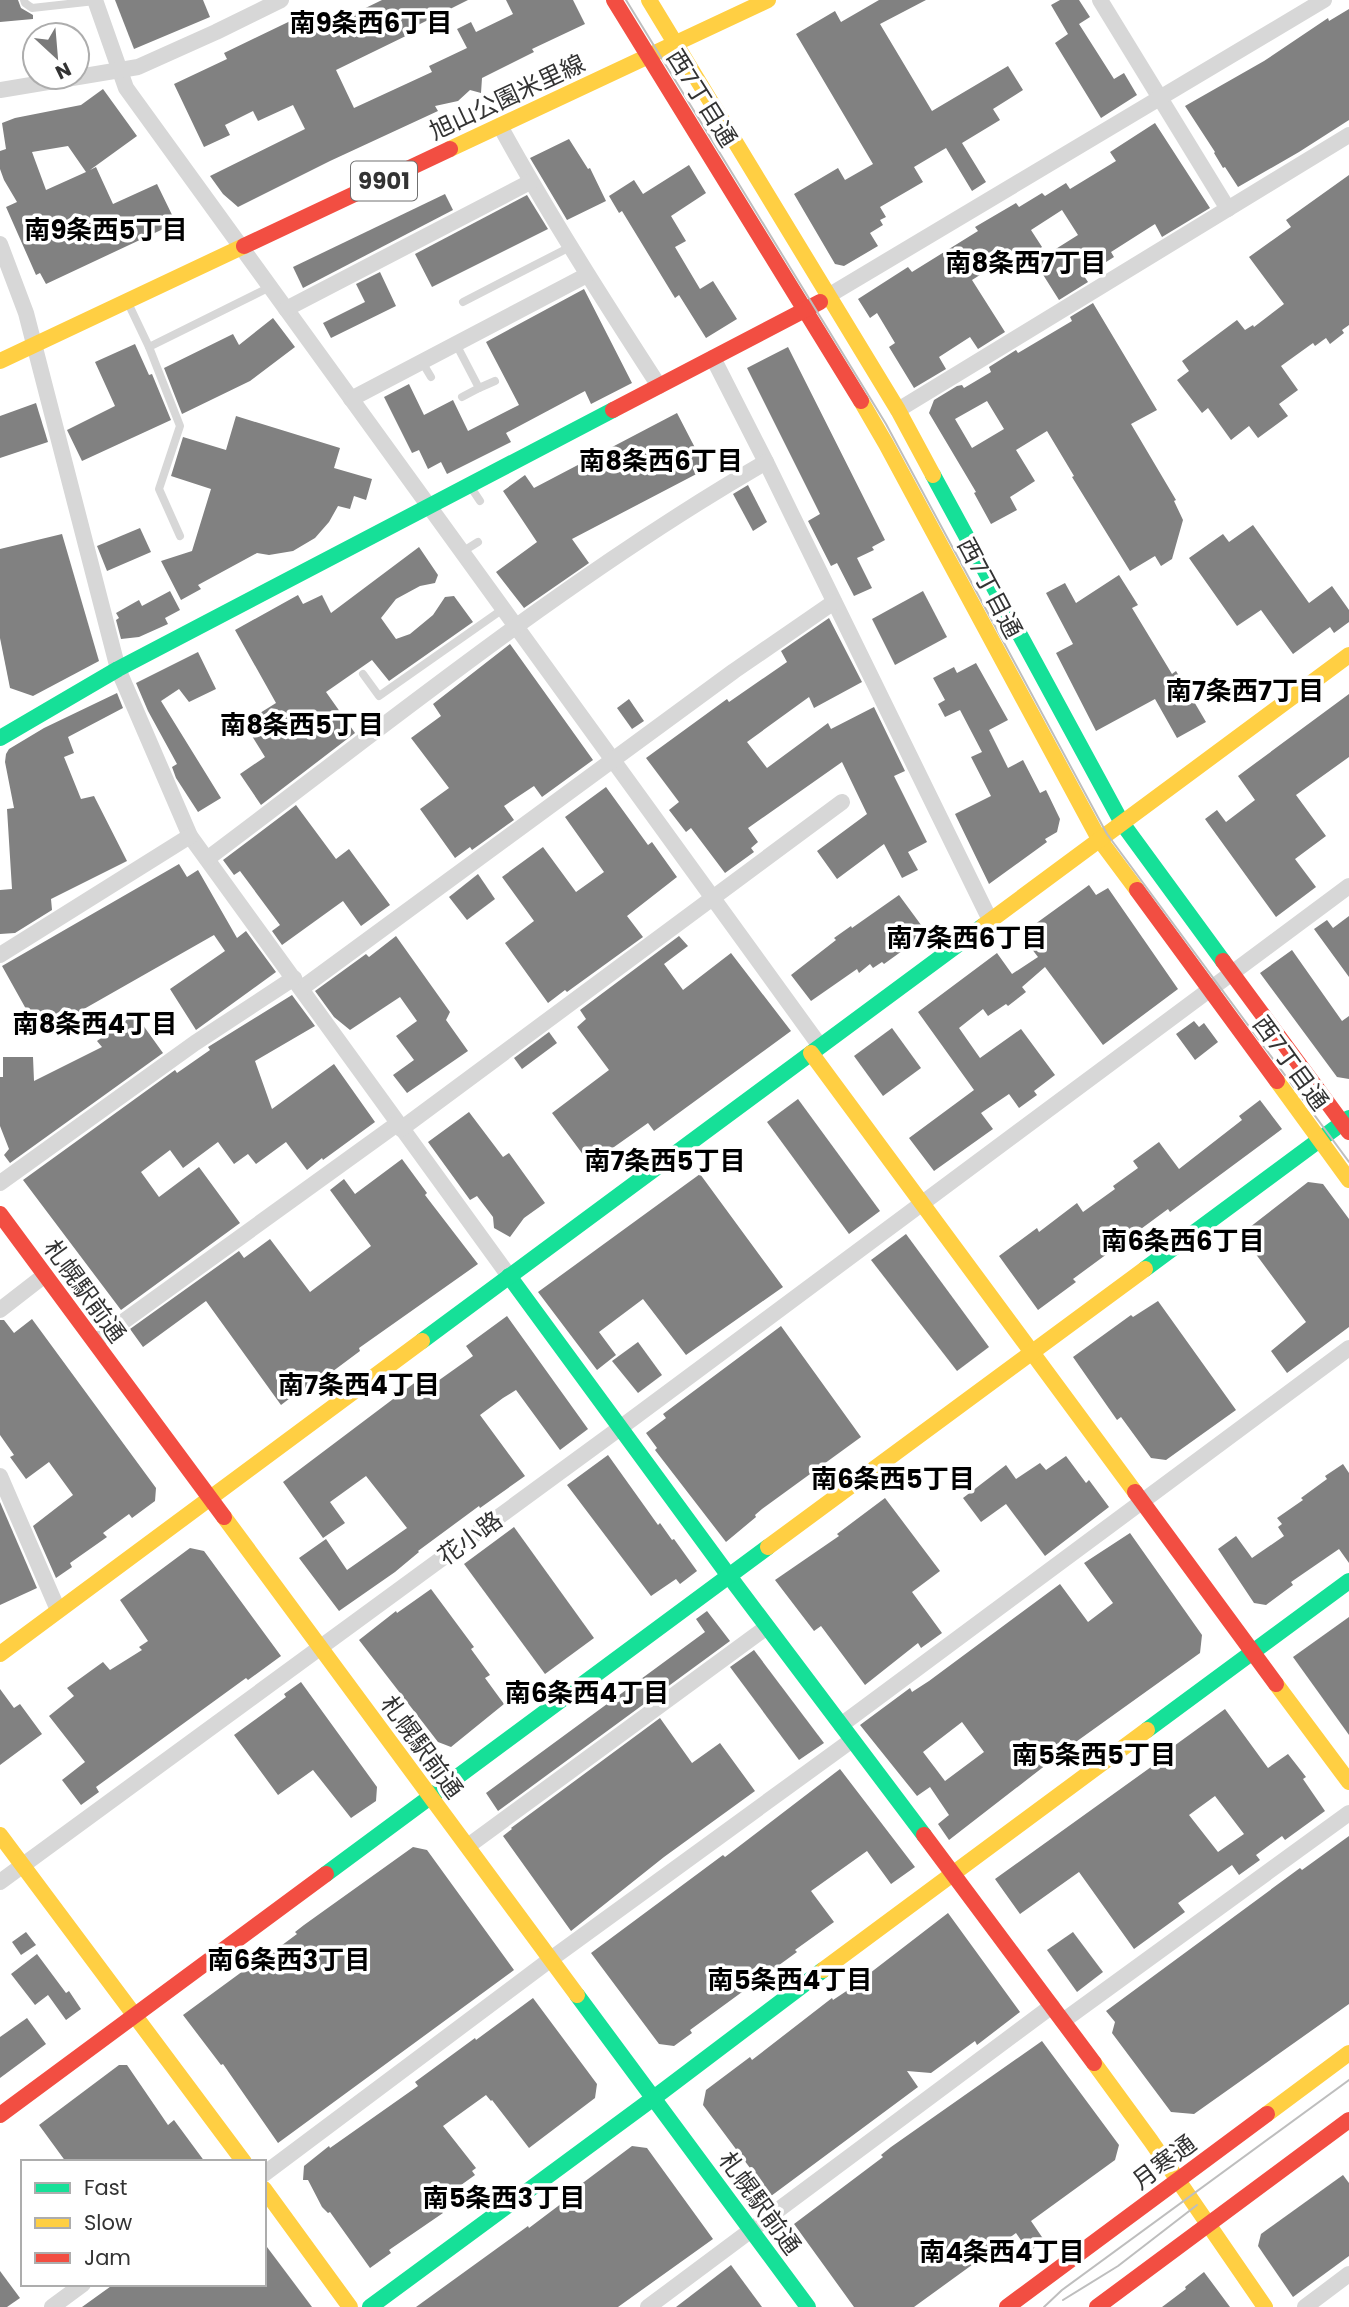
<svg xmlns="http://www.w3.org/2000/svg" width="1349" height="2307" font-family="Poppins,'Noto Sans JP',sans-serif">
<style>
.building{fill:#818181;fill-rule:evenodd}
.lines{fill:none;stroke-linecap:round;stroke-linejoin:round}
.lane{stroke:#d7d7d7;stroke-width:8}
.street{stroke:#d7d7d7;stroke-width:16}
.fast{stroke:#16e098;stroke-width:16}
.slow{stroke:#ffcf43;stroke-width:16}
.jam{stroke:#f24e42;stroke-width:16}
.tram{stroke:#bebebe;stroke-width:2}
.labels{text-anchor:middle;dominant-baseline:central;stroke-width:7;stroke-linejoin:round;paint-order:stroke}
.shield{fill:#fff;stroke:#707070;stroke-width:2}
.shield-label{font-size:23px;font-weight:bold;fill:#333}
.street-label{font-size:24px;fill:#333;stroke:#fff}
.neighbourhood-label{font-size:26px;font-weight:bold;fill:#000;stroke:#fff}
</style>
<rect width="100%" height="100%" fill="#fff"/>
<g class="building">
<polygon points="0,0 18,0 21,8 33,15 33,19 0,22"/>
<polygon points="115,0 203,0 210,17 134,49"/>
<polygon points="382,0 468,0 412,28 414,32 336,70 354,108 432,72 429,66 467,48 457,29 471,22 476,32 513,14 506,0 573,0 585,24 532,49 534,52 482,78 481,93 470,90 458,101 435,106 438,111 330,161 238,207 223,194 210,176 305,129 293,105 258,121 253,111 225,125 230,135 204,147 174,84 227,59 224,53 309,12 318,31"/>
<polygon points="879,0 926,0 880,24 932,111 1008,66 1023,90 993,109 1000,120 962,143 986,182 972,191 946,148 914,167 923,182 880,207 886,217 880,220 883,225 870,233 878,246 844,266 835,264 794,194 838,168 845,180 873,164 796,34 835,11 841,22"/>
<polygon points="1060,0 1079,0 1090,17 1079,24 1114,79 1124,73 1137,95 1101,118 1055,43 1068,34 1051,5"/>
<polygon points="1349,9 1349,120 1299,152 1238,187 1225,167 1223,168 1214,153 1215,152 1185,106 1264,61 1328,18 1329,21"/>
<path d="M103,89l34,47 -47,34 6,-3 17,37 44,-20 19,39 -130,61 -6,-11 -4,2 -30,-68 11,-5 -13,-22 -4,-11v-18l6,-2 -4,-26 13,-5 66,-13zM68,146l18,26 -40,18 -14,-38z"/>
<polygon points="1155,123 1210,208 1162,237 1155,224 1111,252 1114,257 1084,276 1088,282 1059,300 1035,262 1078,235 1062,210 1031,230 1042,247 1023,259 1018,251 972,280 1005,332 978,349 970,337 939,357 946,369 914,388 889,347 895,343 877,313 870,318 858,299 908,267 912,272 978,231 975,227 1016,203 1019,207 1042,193 1045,196 1066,183 1070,189 1116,161 1110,152"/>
<polygon points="569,139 588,169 590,168 606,201 567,220 530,158"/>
<polygon points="689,165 706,193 671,216 686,241 675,247 700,289 713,281 737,319 706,338 679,295 675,298 622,211 619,213 609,196 634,180 643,194"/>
<polygon points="1349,175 1349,325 1342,330 1344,333 1330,344 1326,338 1315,346 1313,343 1281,366 1298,390 1279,404 1288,416 1258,438 1249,426 1231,440 1208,408 1202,413 1177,380 1189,371 1182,361 1237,320 1245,330 1253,325 1254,327 1284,304 1249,257 1291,227 1286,220"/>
<polygon points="445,194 453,210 303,288 293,267"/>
<polygon points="527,195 548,229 432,287 415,254"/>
<polygon points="380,272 396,306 331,338 323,323 365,302 356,284"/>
<polygon points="584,289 632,383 591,404 585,391 506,433 511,442 447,474 441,462 428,469 419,450 412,453 384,397 409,384 424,415 453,400 468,431 519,405 486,342"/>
<path d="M1093,303l64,107 -26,14 45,76 -2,1 9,19 -11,39 -11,7 -6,-10 -25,15 -58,-94 2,-1 -27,-45 -31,19 19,31 -25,16 7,13 -26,14 -17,-31 2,-1 -47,-79 5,-13 23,-14 5,-1 2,3 27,-16 -2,-5 27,-17 2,3 54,-32 -2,-4zM987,401l17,28 -32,19 -17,-29z"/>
<polygon points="273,318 295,347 250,381 182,414 164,368 233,334 239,345"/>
<polygon points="135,344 149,375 152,374 171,420 82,461 67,430 115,406 95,362"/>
<polygon points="788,347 885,540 872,547 874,550 857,558 872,588 854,596 837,563 831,566 808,521 820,514 747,368"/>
<polygon points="36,403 48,442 0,458 0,416"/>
<polygon points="677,413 706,469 572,539 589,563 524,608 496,572 537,542 503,491 525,475 534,488"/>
<polygon points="236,416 340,448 334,468 372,479 366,500 354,496 350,509 338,506 329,522 315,538 293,551 269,555 257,553 198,585 201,589 181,600 161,561 192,551 211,489 171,476 183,437 226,450"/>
<polygon points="748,485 767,522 753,531 733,494"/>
<polygon points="1253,525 1309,603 1332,586 1349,610 1349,622 1334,633 1330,627 1293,654 1261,610 1237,626 1189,558 1223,534 1229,542"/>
<polygon points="140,528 151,552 107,571 97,546"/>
<polygon points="62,534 99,661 33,696 10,688 0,638 0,549"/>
<polygon points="419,547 438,575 435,583 420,586 396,599 381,618 396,639 410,634 433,615 445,597 454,596 473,622 389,681 372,660 326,692 355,733 261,805 240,774 265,757 244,723 276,703 235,630 298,595 303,604 322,595 331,613"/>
<polygon points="1119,575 1138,605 1132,608 1172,674 1176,671 1206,722 1177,738 1155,699 1096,731 1056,653 1073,644 1046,593 1065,583 1076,603"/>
<polygon points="170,591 180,610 165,618 168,624 139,637 121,639 116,620 119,618 116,613 139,600 142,606"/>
<polygon points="923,591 947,637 895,665 872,619"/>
<polygon points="829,618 862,682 814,708 809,697 747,742 767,768 828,723 831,729 874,707 905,771 894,776 927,842 908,852 918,870 902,878 884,844 837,879 817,851 867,814 842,762 748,828 758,842 751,848 754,852 725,873 691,828 686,832 669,810 679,802 646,758 727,699 729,702 787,662 781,651"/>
<polygon points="510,644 593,760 542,797 534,786 504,806 514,820 472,850 470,847 455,858 420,809 449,788 411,738 441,716 433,704"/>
<polygon points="198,652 216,689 189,702 179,689 161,701 221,798 198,812 176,778 172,767 177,764 148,711 136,683"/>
<polygon points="976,663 1008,720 989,730 1008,768 1023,760 1040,793 1046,790 1060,819 1057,832 1045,839 1047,842 989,884 955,814 991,796 971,757 982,752 960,710 945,717 938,704 945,700 933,678 954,667 957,673"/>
<polygon points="117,693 123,708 68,737 74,753 64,757 81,799 94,796 127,861 51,899 52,910 15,933 0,934 0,890 12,889 7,809 14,808 5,762 6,754 9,749 44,728"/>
<polygon points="1349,694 1349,757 1296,795 1326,836 1295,859 1316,887 1276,917 1205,819 1217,810 1226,822 1255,800 1238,776"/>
<polygon points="629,699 644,721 632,729 617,708"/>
<polygon points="606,787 648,845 652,842 677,877 627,916 643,937 567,992 565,990 548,1003 505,943 534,921 502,877 543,847 576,892 604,872 565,817"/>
<polygon points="296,805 336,859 349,849 390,905 361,926 343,901 282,945 272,931 280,925 240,871 234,875 223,860"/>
<polygon points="179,864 187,877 198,870 237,938 246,931 276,972 196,1030 170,989 225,951 214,935 40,1034 2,966"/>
<polygon points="478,874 495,899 467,920 449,897"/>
<polygon points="1089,885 1096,895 1108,888 1178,989 1103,1045 1045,967 1022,987 1026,992 1008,1006 1006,1004 988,1016 983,1009 959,1028 980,1058 1021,1029 1055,1075 1034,1091 1037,1095 1019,1108 1009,1094 981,1113 993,1129 934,1171 909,1138 974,1090 918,1012 997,953 1012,974 1038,957 1028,944 1039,937 1031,927"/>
<polygon points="899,895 927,933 884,964 882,962 873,968 870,964 859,973 857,969 811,1001 791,975 836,940 834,938 851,926 852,928"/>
<polygon points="1349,916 1349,977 1314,929 1327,920 1333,928"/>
<polygon points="396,936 450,1012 446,1020 468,1051 407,1093 393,1075 414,1060 396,1036 417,1021 400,997 350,1030 334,1017 315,991 366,954 369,957"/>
<polygon points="679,936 688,946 664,964 683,990 731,953 791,1031 654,1131 648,1123 590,1164 552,1113 609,1070 577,1027 586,1019 580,1010"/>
<polygon points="1292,950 1342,1021 1349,1016 1349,1079 1337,1077 1260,973"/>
<polygon points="292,995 315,1026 255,1061 272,1109 334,1064 375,1122 323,1160 322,1158 307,1170 286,1142 256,1164 248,1154 234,1164 218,1142 183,1168 170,1150 141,1172 159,1197 199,1167 240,1223 121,1310 23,1180 175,1070 177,1073 210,1050 208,1047"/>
<polygon points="135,1014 163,1053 10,1163 4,1155 9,1149 0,1126 0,1077 3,1077 3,1057 33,1057 34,1081 102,1047 97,1041"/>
<polygon points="1194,1021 1199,1027 1204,1023 1218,1042 1195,1060 1176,1034"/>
<polygon points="892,1028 921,1068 883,1096 854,1056"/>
<polygon points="549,1032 557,1043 522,1069 514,1058"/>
<polygon points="798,1099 880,1211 849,1234 767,1122"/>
<polygon points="1260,1100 1282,1129 1170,1212 1168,1209 1073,1279 1076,1282 1038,1310 999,1256 1037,1228 1039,1232 1077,1203 1083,1212 1115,1189 1113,1186 1138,1168 1133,1161 1159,1142 1179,1169 1242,1120 1239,1116"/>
<polygon points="469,1112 503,1157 509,1153 545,1203 524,1218 510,1237 494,1228 493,1217 477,1196 470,1200 428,1142"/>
<polygon points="402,1159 427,1193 425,1195 478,1264 359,1348 360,1351 305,1392 302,1389 281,1405 206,1301 143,1347 130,1329 239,1251 244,1258 270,1239 310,1292 371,1246 330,1190 344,1179 355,1194"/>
<polygon points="700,1174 783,1287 686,1355 643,1299 599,1332 616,1355 597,1370 538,1292"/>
<polygon points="1308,1182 1323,1184 1349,1219 1349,1327 1287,1373 1271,1351 1306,1322 1241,1234"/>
<polygon points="906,1234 989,1347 957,1371 871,1260"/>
<polygon points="1158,1301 1236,1410 1166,1460 1151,1458 1121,1417 1117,1420 1073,1357 1131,1315 1133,1317"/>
<polygon points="507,1316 588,1429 560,1450 516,1390 503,1398 480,1415 525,1476 480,1508 479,1506 418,1551 419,1552 395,1572 339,1611 299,1558 326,1539 347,1570 407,1528 366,1476 330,1502 345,1523 323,1538 283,1482 421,1378 428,1388 473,1356 466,1346"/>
<polygon points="32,1319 156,1488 155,1501 132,1518 129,1514 103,1533 107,1537 70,1563 72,1567 56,1578 33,1526 73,1495 49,1462 26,1479 10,1457 14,1455 0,1435 0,1320 4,1320 14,1333"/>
<polygon points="781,1326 861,1437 762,1509 755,1515 756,1517 726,1542 655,1450 657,1448 646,1433 666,1418 663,1414"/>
<polygon points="638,1342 662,1375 638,1393 612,1361"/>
<polygon points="608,1455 658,1525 660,1523 672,1540 674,1539 697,1571 680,1584 676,1579 651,1596 567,1485"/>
<polygon points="1066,1456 1086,1483 1089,1480 1109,1507 1045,1556 1006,1504 981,1522 963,1498 1006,1465 1016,1479 1040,1463 1046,1470"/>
<polygon points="1343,1464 1349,1473 1349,1563 1339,1549 1291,1582 1293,1585 1266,1605 1254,1603 1218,1549 1236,1536 1252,1558 1284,1536 1278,1527 1282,1524 1277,1518 1303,1500 1301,1498 1327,1479 1325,1476"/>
<polygon points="885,1498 940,1571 912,1592 942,1633 921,1648 918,1643 865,1685 821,1626 814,1631 775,1580 839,1536 837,1534"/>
<polygon points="0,1502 37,1588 0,1605"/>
<polygon points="514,1527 594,1638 545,1674 464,1564"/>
<path d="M1130,1533l72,102 -2,18 -127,91 -124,96 -11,-16 11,-9 -19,-28 -13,9 -57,-71 50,-37 2,4 17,-11 131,-97 28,38 25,-19 -29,-40zM962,1722l22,30 -39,29 -22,-29z"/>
<polygon points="190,1548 204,1551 281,1656 248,1680 246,1678 96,1787 99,1792 81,1805 62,1780 85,1762 49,1716 74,1696 67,1688 103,1662 110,1670 142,1650 139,1647 148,1641 120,1600"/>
<polygon points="431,1589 474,1647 471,1649 490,1675 485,1678 504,1704 451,1747 438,1742 359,1640 396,1611 397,1613"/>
<polygon points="707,1611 730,1641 498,1811 486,1793 705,1632 696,1619"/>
<polygon points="1349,1617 1349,1735 1293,1657"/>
<polygon points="754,1650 824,1743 799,1760 730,1667"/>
<polygon points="301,1682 377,1787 376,1801 351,1818 313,1770 278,1795 234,1735 286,1697 284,1694"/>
<polygon points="0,1689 14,1708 20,1704 42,1734 0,1765"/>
<path d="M1225,1709l43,59 20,-14 18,23 -3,2 22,32 -40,29 -3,-4 -26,19 4,5 -21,15 -7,-10 -54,38 7,9 -51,37 -55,-77 -59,42 -25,-35 163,-117 -2,-3zM1215,1796l29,38 -26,18 -29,-37z"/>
<polygon points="660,1718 692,1763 720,1743 755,1791 664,1857 571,1931 503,1836 512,1829 511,1828"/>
<polygon points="840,1769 915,1867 891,1884 867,1851 811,1891 834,1922 795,1950 797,1952 690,2030 692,2033 674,2046 659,2044 591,1953 723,1855 725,1857"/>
<polygon points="1349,1836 1349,2004 1194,2114 1171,2112 1112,2033 1115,2022 1106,2011 1300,1868 1302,1870"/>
<polygon points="413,1847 427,1850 514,1970 278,2143 223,2064 221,2065 183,2015 265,1955 266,1957 297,1934 295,1932 304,1925"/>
<polygon points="948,1913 1020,2012 977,2045 975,2041 931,2073 907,2071 918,2087 771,2196 703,2105 706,2090 750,2057 752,2060 832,1998 833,2000 848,1990"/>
<polygon points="26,1932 36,1945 21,1955 12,1942"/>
<polygon points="1073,1932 1103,1972 1077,1992 1047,1950"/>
<polygon points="37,1954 66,1993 69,1991 81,2009 66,2020 48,1995 35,2005 11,1974"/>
<polygon points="533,1998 597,2084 595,2098 529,2148 492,2100 491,2101 486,2095 443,2126 476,2168 472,2171 475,2175 436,2203 443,2213 389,2250 391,2253 370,2268 330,2212 328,2213 322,2207 308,2180 303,2180 304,2166 329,2146 330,2148 418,2086 415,2082 475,2038 476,2040"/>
<polygon points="27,2018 46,2044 0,2078 0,2037"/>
<polygon points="1042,2041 1119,2145 1115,2160 1031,2221 1044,2240 1029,2252 1016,2233 914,2307 854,2307 794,2224 883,2157 881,2155 891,2147"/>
<polygon points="119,2065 127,2065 168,2125 174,2120 205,2162 66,2162 39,2125"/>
<polygon points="632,2146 647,2148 713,2239 618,2307 416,2307 528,2226 529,2228 582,2188 580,2185"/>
<polygon points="1343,2175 1349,2183 1349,2256 1293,2297 1258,2246 1261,2234"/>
<polygon points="264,2243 312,2307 82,2307 114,2284 264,2284"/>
<polygon points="731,2265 762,2307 676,2307"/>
<polygon points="0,2271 20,2298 7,2307 0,2307"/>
<polygon points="1204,2272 1230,2307 1162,2307 1186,2289 1185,2287"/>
</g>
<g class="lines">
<g class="lane">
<polyline points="24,0 25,3 32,8 95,1"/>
<polyline points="463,302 570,247"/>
<polyline points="129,305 149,347 270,287"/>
<polyline points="456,344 479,388 462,397"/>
<polyline points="149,347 180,426 159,489 180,536"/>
<polyline points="422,362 431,377"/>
<polyline points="479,388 495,381"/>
<polyline points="470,486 480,501"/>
<polyline points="462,552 478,542"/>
<polyline points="363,674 379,696 503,609"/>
</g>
<g class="street">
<polyline points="95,0 126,88 820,1046"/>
<polyline points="1100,0 1228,209"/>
<polyline points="0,90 138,67 216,32 281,0"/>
<path d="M500,126c49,89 104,175 159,260"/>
<polyline points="0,244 26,313 118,669 190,836 509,1276"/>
<polyline points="828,296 1324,0"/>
<polyline points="286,309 530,182"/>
<polyline points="713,358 766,462 991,922"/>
<polyline points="351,399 587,275"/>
<polyline points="898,410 1349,135"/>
<path d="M207,859c183,-137 362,-283 559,-397"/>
<polyline points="0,955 190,836"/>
<polyline points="302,988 734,671 834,602"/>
<polyline points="401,1129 842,802"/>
<polyline points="0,1183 195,1043 294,978"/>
<polyline points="0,1310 45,1275"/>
<polyline points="95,1342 397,1124"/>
<polyline points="0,1476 58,1610"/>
<polyline points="841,1725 1349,1348"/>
<polyline points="468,1846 767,1627"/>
<polyline points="0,1882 620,1428 1349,886"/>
<polyline points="1063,2021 1349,1813"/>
<polyline points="264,2174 551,1959 852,1740"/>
<polyline points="52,2307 83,2284"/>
<polyline points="648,2307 1052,2006"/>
<polyline points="1305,2307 1349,2274"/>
</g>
<g class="fast">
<polyline points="933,475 1122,823 1223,961"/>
<polyline points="0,738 118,669 613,410"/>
<polyline points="1145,1269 1349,1118"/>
<polyline points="509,1276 729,1576 924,1835"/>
<polyline points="422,1341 983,926"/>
<polyline points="1147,1730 1349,1581"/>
<polyline points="326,1874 768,1547"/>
<polyline points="577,1995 808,2307"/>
<polyline points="370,2307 655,2097 823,1970"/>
</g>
<g class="slow">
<polyline points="649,0 898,410 933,475"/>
<polyline points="450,149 768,0"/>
<polyline points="0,361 244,246"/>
<polyline points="861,401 886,444 1099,839 1137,890"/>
<polyline points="983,926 1349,655"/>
<polyline points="811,1053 1135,1492"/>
<polyline points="1277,1081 1349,1180"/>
<polyline points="224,1517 577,1995"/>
<polyline points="768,1547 1145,1269"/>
<polyline points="0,1654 422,1341"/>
<polyline points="1276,1684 1349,1782"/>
<polyline points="0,1835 244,2162"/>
<polyline points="823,1970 1147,1730"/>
<polyline points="1094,2063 1151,2141 1265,2307"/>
<polyline points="1267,2114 1349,2053"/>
<polyline points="264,2189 350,2307"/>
</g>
<g class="jam">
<polyline points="614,0 861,401"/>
<polyline points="244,246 450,149"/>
<polyline points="613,410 820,302"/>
<polyline points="1137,890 1277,1081"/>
<polyline points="1223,961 1349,1132"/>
<polyline points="0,1214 224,1517"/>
<polyline points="1135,1492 1276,1684"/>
<polyline points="924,1835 1094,2063"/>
<polyline points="0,2115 326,1874"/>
<polyline points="1007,2307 1267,2114"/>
<polyline points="1097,2307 1349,2120"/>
</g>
<g class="tram">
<polyline points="626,0 886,424 1107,834 1349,1162"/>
<polyline points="1063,2300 1118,2266 1197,2205"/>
<polyline points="1044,2307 1062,2290 1349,2080"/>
</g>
</g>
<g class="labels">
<rect class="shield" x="351" y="161.5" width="66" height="39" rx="5"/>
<g class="shield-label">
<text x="384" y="181">9901</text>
</g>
<g class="street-label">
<text transform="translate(507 97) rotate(-25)">旭山公園米里線</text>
<text transform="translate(702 98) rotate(58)">西7丁目通</text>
<text transform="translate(990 588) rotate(62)">西7丁目通</text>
<text transform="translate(1291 1063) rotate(54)">西7丁目通</text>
<text transform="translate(85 1291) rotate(54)">札幌駅前通</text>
<text transform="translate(470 1538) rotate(-36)">花小路</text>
<text transform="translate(422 1747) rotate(54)">札幌駅前通</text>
<text transform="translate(1164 2162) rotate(-37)">月寒通</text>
<text transform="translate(760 2203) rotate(54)">札幌駅前通</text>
</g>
<g class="neighbourhood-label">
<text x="371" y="23">南9条西6丁目</text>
<text x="106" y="230">南9条西5丁目</text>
<text x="1026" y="263">南8条西7丁目</text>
<text x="661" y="461">南8条西6丁目</text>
<text x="1245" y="691">南7条西7丁目</text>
<text x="302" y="725">南8条西5丁目</text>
<text x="967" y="938">南7条西6丁目</text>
<text x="95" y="1024">南8条西4丁目</text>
<text x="665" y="1161">南7条西5丁目</text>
<text x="1183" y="1241">南6条西6丁目</text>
<text x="359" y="1385">南7条西4丁目</text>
<text x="893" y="1479">南6条西5丁目</text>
<text x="587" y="1693">南6条西4丁目</text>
<text x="1094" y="1755">南5条西5丁目</text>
<text x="289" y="1960">南6条西3丁目</text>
<text x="790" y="1980">南5条西4丁目</text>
<text x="504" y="2198">南5条西3丁目</text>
<text x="1002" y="2252">南4条西4丁目</text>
</g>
</g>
<rect x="21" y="2160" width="245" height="126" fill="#ffffff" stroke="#adadad" stroke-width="2"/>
<rect x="35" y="2183" width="35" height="10" fill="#16e098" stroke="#adadad" stroke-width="2"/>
<text x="84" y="2195" font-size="21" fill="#333333">Fast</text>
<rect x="35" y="2218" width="35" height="10" fill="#ffcf43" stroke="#adadad" stroke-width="2"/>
<text x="84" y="2230" font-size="21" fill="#333333">Slow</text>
<rect x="35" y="2253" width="35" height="10" fill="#f24e42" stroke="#adadad" stroke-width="2"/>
<text x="84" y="2265" font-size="21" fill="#333333">Jam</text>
<g transform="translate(56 56) rotate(154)"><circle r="33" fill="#ffffff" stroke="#adadad" stroke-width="2"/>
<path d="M0-5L12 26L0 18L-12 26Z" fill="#7a7a7a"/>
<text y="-10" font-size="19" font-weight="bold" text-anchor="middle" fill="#333333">N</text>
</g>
</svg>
